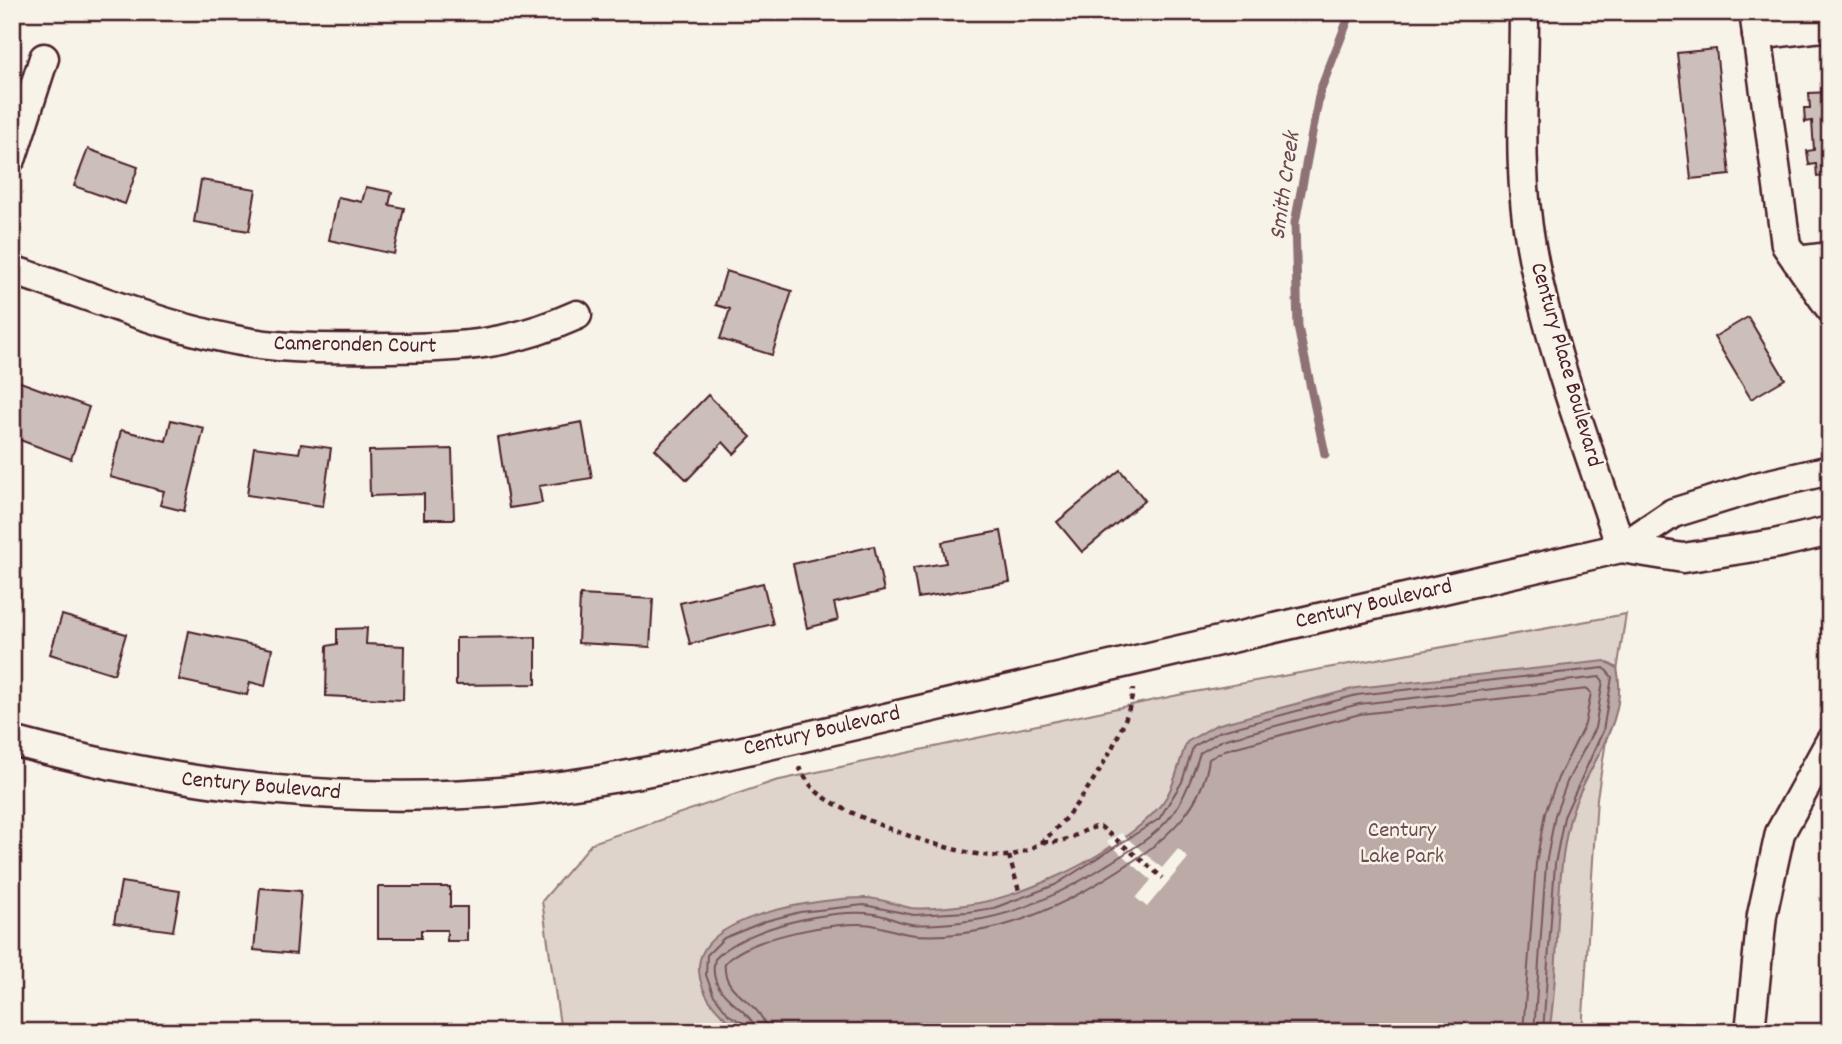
<svg xmlns="http://www.w3.org/2000/svg" width="1842" height="1044" font-family="Dekko,sans-serif">
<style>
.green{fill:#ded4cc;stroke:#947a7c;stroke-width:2}
.water{fill:#bcaaa7;stroke:#8e7275;stroke-width:2}
.pier{fill:#f7f3e8}
.lines{fill:none;stroke-linecap:round;stroke-linejoin:round}
.shore{stroke:#78575d;stroke-width:2}
.stream{stroke:#8e7275;stroke-width:9}
.building{fill:#ccbfb9;stroke:#4a1f2b;stroke-width:2}
.minor-casing{stroke:#4a1f2b;stroke-width:33}
.path{stroke:#4a1f2b;stroke-width:4.5;stroke-dasharray:5 5;stroke-linecap:butt}
.minor{stroke:#f7f3e8;stroke-width:28}
.labels{text-anchor:middle;dominant-baseline:central;stroke-width:5;stroke-linejoin:round;paint-order:stroke}
.street-label{font-size:23px;fill:#4a1f2b;stroke:#f7f3e8}
.park-label{font-size:23px;fill:#6f4c53;stroke:#f7f3e8}
.water-label{font-size:24px;font-style:italic;fill:#6c4950;stroke:#f7f3e8}
</style>
<rect width="100%" height="100%" fill="#f7f3e8"/>
<filter id="ink" filterUnits="userSpaceOnUse"><feTurbulence type="fractalNoise" baseFrequency=".0143" numOctaves="2"/><feDisplacementMap in="SourceGraphic" scale="14" xChannelSelector="R" yChannelSelector="G"/><feConvolveMatrix kernelMatrix="1 2 1 2 8 2 1 2 1" color-interpolation-filters="sRGB"/></filter>
<g filter="url(#ink)">
<polygon class="green" points="1626,614 1597,798 1582,1032 561,1032 542,901 592,843 775,781 1183,694"/>
<path class="water" d="M1605,661l12,7c13,56 -34,101 -47,151 -17,67 -9,144 -21,213h-804c-23,-14 -44,-33 -46,-61 -4,-57 124,-73 166,-73 16,0 30,7 46,10 17,2 37,-1 54,-3 29,-3 59,-14 86,-26 34,-14 97,-51 116,-83 10,-17 12,-36 20,-54l29,-17 140,-37z"/>
<polygon class="pier" points="1121,833 1162,868 1178,849 1188,858 1147,907 1136,898 1151,880 1107,842"/>
<g class="lines">
<g class="shore">
<polyline points="747,1032 745,1024 729,1015 713,994 706,975 707,955 724,938 766,921 800,912 864,905 914,915 968,912 994,908 1055,885 1159,819 1182,782 1193,747 1218,732 1357,695 1604,668 1612,677 1603,731 1564,817 1555,864 1543,1032"/>
<path d="M756,1032c-2,-25 -51,-33 -41,-73 28,-31 119,-52 160,-45 12,2 23,8 36,10 18,2 39,-1 58,-3 49,-6 95,-29 136,-55 60,-37 73,-45 95,-113l22,-13 137,-36 241,-27 3,4 -8,47 -28,54 -12,33 -9,49 -12,168"/>
<path d="M766,1032c-1,-31 -45,-35 -41,-69 24,-26 112,-43 147,-38 12,2 24,7 36,9 27,4 63,-1 90,-7 50,-13 96,-40 138,-68 36,-25 67,-55 73,-100l16,-9 135,-36 228,-25 3,4 -6,31 -27,54 -13,35 -9,50 -13,169"/>
</g>
<polyline class="stream" points="1325,454 1298,327 1295,223 1320,91 1351,12"/>
</g>
<g class="building">
<polygon points="1716,49 1730,175 1691,179 1677,53"/>
<polygon points="1830,92 1830,199 1828,199 1826,176 1817,177 1816,164 1809,165 1807,151 1814,150 1812,121 1805,122 1804,108 1810,108 1809,93"/>
<polygon points="88,149 138,167 125,204 74,186"/>
<polygon points="201,180 256,189 249,231 194,222"/>
<polygon points="366,187 392,192 389,205 404,208 394,254 329,240 338,197 362,202"/>
<polygon points="726,271 792,291 772,355 720,339 730,309 716,305"/>
<polygon points="1748,317 1785,379 1751,399 1714,337"/>
<polygon points="12,379 89,407 71,459 12,437"/>
<polygon points="708,395 751,437 734,454 723,442 687,480 655,449"/>
<polygon points="171,420 204,428 184,511 160,505 164,491 110,477 121,430 166,441"/>
<polygon points="582,422 592,478 539,486 542,503 509,508 498,438"/>
<polygon points="301,444 331,448 323,506 247,495 254,447 299,453"/>
<polygon points="452,449 454,519 424,519 424,494 370,496 369,451"/>
<polygon points="1120,470 1145,500 1082,552 1057,522"/>
<polygon points="1001,531 1010,582 918,598 913,568 946,563 942,542"/>
<polygon points="874,546 884,591 834,603 838,620 807,628 793,564"/>
<polygon points="763,583 773,624 690,644 680,603"/>
<polygon points="12,591 20,593 12,618"/>
<polygon points="580,595 653,599 650,647 578,643"/>
<polygon points="62,615 126,634 114,674 50,654"/>
<polygon points="367,628 366,644 404,646 403,700 326,696 327,646 337,644 337,629"/>
<polygon points="189,631 272,649 265,686 250,682 247,695 179,680"/>
<polygon points="536,637 536,684 456,685 456,638"/>
<polygon points="121,882 180,891 173,931 114,923"/>
<polygon points="378,887 450,887 450,907 467,907 467,941 447,941 447,930 421,930 421,938 378,938"/>
<polygon points="260,888 301,891 296,954 254,950"/>
</g>
<g class="lines">
<g class="minor-casing">
<g id="minor">
<path d="M1524,12c0,78 -7,158 7,234 18,103 58,203 90,302"/>
<polyline points="1754,12 1786,245 1830,308"/>
<polyline points="1757,35 1830,26"/>
<polyline points="12,157 44,58"/>
<polyline points="1797,261 1830,257"/>
<path d="M12,270c77,25 161,61 240,73 46,7 92,5 138,5 73,0 120,-3 187,-33"/>
<polyline points="1621,548 1683,558 1774,544 1830,531"/>
<path d="M12,741c174,47 342,66 522,48 53,-5 105,-16 157,-26l930,-215 52,-35 88,-27 69,-16"/>
<polyline points="1750,1032 1762,915 1780,833 1830,742"/>
</g>
</g>
<g class="path">
<path d="M799,767c4,7 9,16 15,22 26,27 162,76 198,66 10,-2 21,-7 29,-13 34,-25 89,-112 92,-153"/>
<path d="M1043,842c28,3 42,-17 58,-15l62,51"/>
<polyline points="1009,856 1019,891"/>
</g>
<use href="#minor" class="minor"/>
</g>
</g>
<g class="labels">
<g class="street-label">
<text transform="translate(355 346) rotate(1)">Cameronden Court</text>
<text transform="translate(1565 365) rotate(74)">Century Place Boulevard</text>
<text transform="translate(1374 605) rotate(-13)">Century Boulevard</text>
<text transform="translate(822 732) rotate(-13)">Century Boulevard</text>
<text transform="translate(261 787) rotate(5)">Century Boulevard</text>
</g>
<g class="park-label">
<text x="1402" y="831">Century<tspan x="1402" dy="26">Lake Park</tspan></text>
</g>
<g class="water-label">
<text transform="translate(1286 186) rotate(-82)">Smith Creek</text>
</g>
</g>
<rect width="1842" height="1044" fill="none" stroke="#f7f3e8" stroke-width="42"/>
<rect x="21" y="21" width="1800" height="1002" fill="none" stroke="#4a1f2b" stroke-width="2.5" filter="url(#ink)"/>
</svg>
